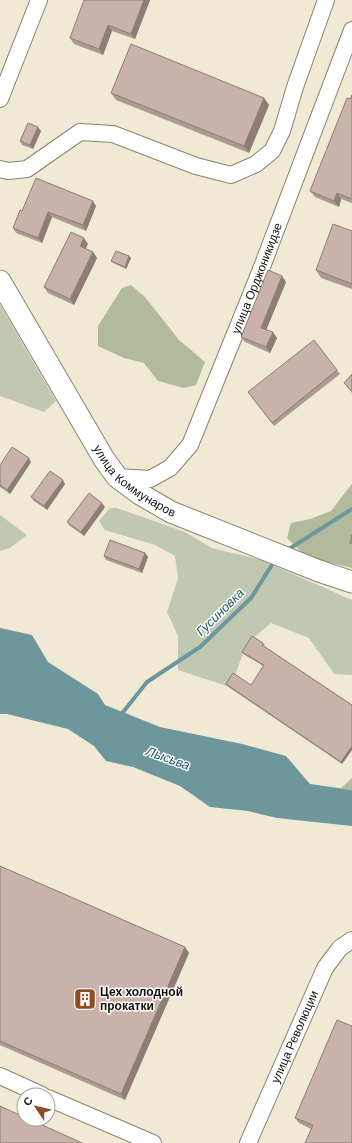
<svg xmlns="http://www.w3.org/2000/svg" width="352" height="1143" font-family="Helvetica,sans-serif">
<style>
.green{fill:#c0c8b1}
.forest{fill:#b1bb9b}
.water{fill:#6e969d}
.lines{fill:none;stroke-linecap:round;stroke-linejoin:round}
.stream{stroke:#6e969d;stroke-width:4}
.minor-casing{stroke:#898370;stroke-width:18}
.major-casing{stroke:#898370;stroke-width:23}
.minor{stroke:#fff;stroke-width:16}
.major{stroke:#fff;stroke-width:21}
.wall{fill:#ac9992}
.shaded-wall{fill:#8c7d77}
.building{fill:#c8b2aa;stroke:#8c7d77}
.labels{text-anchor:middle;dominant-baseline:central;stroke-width:3;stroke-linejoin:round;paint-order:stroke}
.street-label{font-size:12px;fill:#13110a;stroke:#fff}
.poi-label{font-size:12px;font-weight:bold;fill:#13110a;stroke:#fff;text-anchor:start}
.water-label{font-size:13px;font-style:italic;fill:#1e5861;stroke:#fff}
</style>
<rect width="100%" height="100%" fill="#f0ead5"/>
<g class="green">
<polygon points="0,305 56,401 44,412 0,396"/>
<polygon points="110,508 117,508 185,532 212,548 261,560 352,600 352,675 334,674 309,638 271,623 253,638 243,654 235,675 227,686 178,670 178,636 167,612 178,578 175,556 155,545 105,530 99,521"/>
<polygon points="0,515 27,535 10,548 0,551"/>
</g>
<g class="forest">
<polygon points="131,285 145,297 179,340 205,362 196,385 184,388 158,381 144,363 124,358 98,346 98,326 122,288"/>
<polygon points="352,484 352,568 328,562 303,554 287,538 291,523 310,519 331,511 351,485"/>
<polygon points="352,778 352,790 341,788"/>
</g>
<polygon class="water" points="0,628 32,635 48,662 98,694 105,705 160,727 242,744 286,756 310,784 352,790 352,826 277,818 248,811 210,807 180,786 133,767 106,761 94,746 68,729 7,714 0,714"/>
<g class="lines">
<g class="stream">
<polyline points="286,551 352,509"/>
<polyline points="120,716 147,682 200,647 251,598 275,560"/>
</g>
<g class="minor-casing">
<g id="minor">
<polyline points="0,99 39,0"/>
<polyline points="0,169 8,171 27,169 80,132 113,134 196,166 231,175 256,164 272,151 282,131 295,87 326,0"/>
<path id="s1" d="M117,477l33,2 20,-11 20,-23 70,-173 92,-242"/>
<polyline points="0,1076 42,1095"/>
<polyline points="48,1098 153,1143"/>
<path id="s2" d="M248,1143l77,-175 15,-20 12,-8"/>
</g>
</g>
<g class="major-casing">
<g id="major">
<path id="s3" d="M0,281l104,178 13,18 23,17 31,18 148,59 33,11"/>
</g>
</g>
<use href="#minor" class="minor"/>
<use href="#major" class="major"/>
</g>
<g class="wall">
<polygon points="150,0 135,39 112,31 103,55 74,44 70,38"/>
<polygon points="111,93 264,98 269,105 249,153 116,100"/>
<polygon points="352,95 352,203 341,199 339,207 315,197 310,191"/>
<polygon points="41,131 33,149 22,145 20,141"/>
<polygon points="96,206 86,231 52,217 42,243 16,233 13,228 22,211"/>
<polygon points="352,231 352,289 321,278 316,270"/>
<polygon points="88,244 85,249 93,252 97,258 74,305 48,293 44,287"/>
<polygon points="131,258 126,269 113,263 111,261"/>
<polygon points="286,282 266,330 277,338 270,353 245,342 241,337"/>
<polygon points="337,370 340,374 274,426 251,396"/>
<polygon points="352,374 352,393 344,383"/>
<polygon points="31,462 10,494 0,487 0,465"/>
<polygon points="65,484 47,510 34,501 31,497"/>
<polygon points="105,507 84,536 70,526 67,522"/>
<polygon points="145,553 148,557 142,573 106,560 104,556"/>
<polygon points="263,643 265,645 264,646 352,705 352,750 342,764 227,686 226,684 251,685 263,666 243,654 242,652"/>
<polygon points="0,866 185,947 189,953 125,1100 0,1045"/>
<polygon points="352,1026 311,1129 299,1123 295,1118"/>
</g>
<g class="shaded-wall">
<polygon points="144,0 150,0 135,39 131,34"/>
<polygon points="108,25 112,31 103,55 99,49"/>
<polygon points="264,98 269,105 249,153 244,146"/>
<polygon points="38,127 41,131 33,149 30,145"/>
<polygon points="337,193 341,199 339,207 334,201"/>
<polygon points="93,201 96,206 86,231 83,225"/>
<polygon points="48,212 52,217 42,243 38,238"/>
<polygon points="84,238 88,244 84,252 80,246"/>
<polygon points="93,252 97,258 74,305 70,299"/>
<polygon points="129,256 131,258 126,269 125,267"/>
<polygon points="282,276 286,282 265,333 261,328"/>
<polygon points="273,332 277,338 270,353 266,347"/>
<polygon points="29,458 31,462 10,494 7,490"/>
<polygon points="63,480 65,484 47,510 44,506"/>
<polygon points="102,503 105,507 84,536 81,532"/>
<polygon points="145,553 148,557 142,573 139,569"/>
<polygon points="352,746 352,750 342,764 341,762"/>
<polygon points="185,947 189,953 125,1100 121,1094"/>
</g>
<g class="building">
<polygon points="84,0 144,0 131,34 108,25 99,49 70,38"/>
<polygon points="131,44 264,98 244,146 111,93"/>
<polygon points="352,95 352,199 337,193 334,201 310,191 347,98 350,99"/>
<polygon points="28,123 38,127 30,145 20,141"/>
<polygon points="36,178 93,201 83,225 48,212 38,238 13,228 20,210 22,211"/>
<polygon points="333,224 352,231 352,284 316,270"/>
<polygon points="71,232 84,238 80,246 93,252 70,299 44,287"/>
<polygon points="116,251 129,256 125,267 111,261"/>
<polygon points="268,270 282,276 261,328 273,332 266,347 241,337"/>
<polygon points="314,340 337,370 272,423 248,392"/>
<polygon points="352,374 352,391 344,383"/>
<polygon points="12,447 29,458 7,490 0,485 0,465"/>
<polygon points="50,471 63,480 44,506 31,497"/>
<polygon points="89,493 102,503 81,532 67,522"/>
<polygon points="352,535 352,544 350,543"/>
<polygon points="110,540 145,553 139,569 104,556"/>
<polygon points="252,636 263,643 262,645 352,705 352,746 341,762 226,684 233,673 251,685 264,665 242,652"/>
<polygon points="0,866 185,947 121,1094 0,1041"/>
<polygon points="337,1020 352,1026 352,1143 305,1143 313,1125 295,1118"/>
<polygon points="0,1106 24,1117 24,1119 29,1119 82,1143 0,1143"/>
</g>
<defs>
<g id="building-square" transform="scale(1.15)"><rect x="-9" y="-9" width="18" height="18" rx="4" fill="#924c24" stroke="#fff"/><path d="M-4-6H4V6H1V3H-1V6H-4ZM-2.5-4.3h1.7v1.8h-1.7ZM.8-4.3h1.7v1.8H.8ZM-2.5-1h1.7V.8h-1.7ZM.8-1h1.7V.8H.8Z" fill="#fff"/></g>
</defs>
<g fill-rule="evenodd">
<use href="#building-square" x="85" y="999"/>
</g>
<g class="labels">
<g class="street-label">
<text stroke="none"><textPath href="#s1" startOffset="266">улица Орджоникидзе</textPath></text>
<text stroke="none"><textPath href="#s3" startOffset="244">улица Коммунаров</textPath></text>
<text stroke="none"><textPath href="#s2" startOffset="116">улица Революции</textPath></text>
</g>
<g class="poi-label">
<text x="100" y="992">Цех холодной<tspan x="100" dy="14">прокатки</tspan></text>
</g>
<g class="water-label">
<text transform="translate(220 612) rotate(-45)">Гусиновка</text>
<text transform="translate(168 758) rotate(20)">Лысьва</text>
</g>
</g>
<g transform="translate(36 1107) rotate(305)"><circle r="19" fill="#ffffff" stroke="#a1a09d"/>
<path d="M0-3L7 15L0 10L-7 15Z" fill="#924c24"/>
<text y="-6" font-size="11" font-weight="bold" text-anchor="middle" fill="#13110a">С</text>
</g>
</svg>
